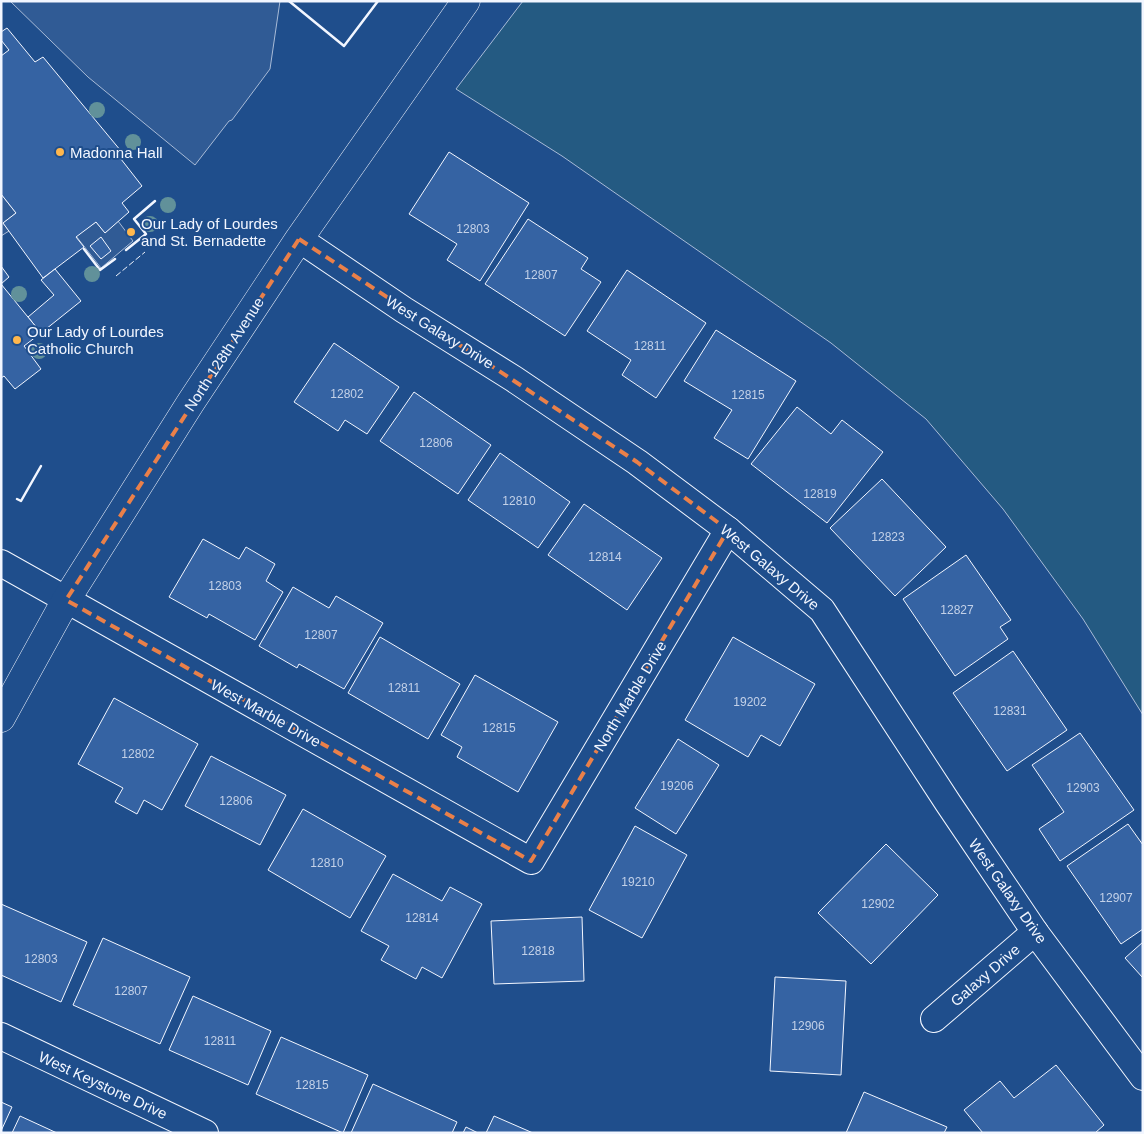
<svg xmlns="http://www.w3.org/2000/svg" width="1144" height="1134" font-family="Arial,sans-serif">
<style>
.green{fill:#245a82;stroke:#a8bbd7}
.parking{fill:#305b95;stroke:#a8bbd7}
.building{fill:#3563a3;stroke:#f2f6ff}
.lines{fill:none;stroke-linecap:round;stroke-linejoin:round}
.street-casing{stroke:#f2f6ff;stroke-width:28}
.secondary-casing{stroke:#f2f6ff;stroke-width:29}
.street{stroke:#1f4e8c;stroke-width:26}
.secondary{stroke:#1f4e8c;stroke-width:28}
.fence{stroke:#f2f6ff;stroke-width:1;stroke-dasharray:6 2.5;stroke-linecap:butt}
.wall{stroke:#f2f6ff;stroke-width:2.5}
.tree{fill:#61919a}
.marked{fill:none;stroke:#ea8049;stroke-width:4;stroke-dasharray:10 6;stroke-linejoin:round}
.poi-dot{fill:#ffb74d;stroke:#1f4e8c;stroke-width:2}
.labels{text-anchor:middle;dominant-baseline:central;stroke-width:4;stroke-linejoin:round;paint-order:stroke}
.number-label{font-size:12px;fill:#c3d1e8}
.poi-label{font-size:15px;fill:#f2f6ff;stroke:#1f4e8c;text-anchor:start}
.street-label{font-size:15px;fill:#f2f6ff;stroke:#1f4e8c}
</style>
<rect width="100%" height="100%" fill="#1f4e8c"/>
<polygon class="green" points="523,1 1143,1 1143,715 1083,619 1003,509 926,419 831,343 562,156 456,89"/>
<g class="parking">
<polygon points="10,1 280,1 270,69 232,120 229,121 195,165 88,77"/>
<polygon points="1,194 16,213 3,223 9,231 1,236"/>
<polygon points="118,221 133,241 101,268 76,236 96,222 105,233"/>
</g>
<g class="building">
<polygon points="7,28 35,62 43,57 121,151 117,154 142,186 122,203 129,212 105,233 96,222 76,237 84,247 43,278 3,223 16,213 1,194 1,56 9,50 1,40 1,32"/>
<polygon points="449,152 529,203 480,281 447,260 457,244 409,214"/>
<polygon points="528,219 588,258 581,269 601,282 565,336 485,284"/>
<polygon points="101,237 111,251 101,259 90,246"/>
<polygon points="1,266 9,277 1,284"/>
<polygon points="55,269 81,301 41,333 28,317 54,295 41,280"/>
<polygon points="627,270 706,323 656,398 622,375 631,360 587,331"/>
<polygon points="1,284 41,333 24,346 41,369 15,389 4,376 1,378"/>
<polygon points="716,330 796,381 748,459 714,438 732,410 684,381"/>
<polygon points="334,343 399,387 367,434 345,420 338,431 294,402"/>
<polygon points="414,392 491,445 458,494 380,441"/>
<polygon points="797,407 831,434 842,420 883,452 827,523 751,464"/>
<polygon points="500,453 570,502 538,548 468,500"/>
<polygon points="882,479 946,547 895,596 830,528"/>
<polygon points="584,504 662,558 627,610 548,555"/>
<polygon points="203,539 239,559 246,547 275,564 266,581 283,592 255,640 209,614 207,618 169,597"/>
<polygon points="966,555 1011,620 1000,627 1008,639 955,676 903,599"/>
<polygon points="293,587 329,608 336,596 383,623 344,689 299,664 297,668 259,646"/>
<polygon points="380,637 460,684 428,739 348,693"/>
<polygon points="733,637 815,684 780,746 761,735 748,757 685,720"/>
<polygon points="1013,651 1067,730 1007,771 953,693"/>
<polygon points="475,675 558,722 518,792 457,757 462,747 441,735"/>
<polygon points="114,698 198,744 162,810 144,800 137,814 115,802 123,788 78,764"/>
<polygon points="1080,733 1134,810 1060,861 1039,829 1064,812 1032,765"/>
<polygon points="678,739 719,765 676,834 635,808"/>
<polygon points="211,756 286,795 260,845 185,806"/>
<polygon points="303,809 386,856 350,918 268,870"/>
<polygon points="1128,824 1143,845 1143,929 1121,944 1067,866"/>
<polygon points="635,826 687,855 642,938 589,910"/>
<polygon points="886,844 938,895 871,964 818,913"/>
<polygon points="393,874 442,901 450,887 482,904 442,978 422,967 416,979 381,960 389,946 361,931"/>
<polygon points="1,904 87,942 61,1002 1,975"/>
<polygon points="582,917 584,981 494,984 491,921"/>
<polygon points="103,938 190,977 160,1044 73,1005"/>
<polygon points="1143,942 1143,978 1125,958"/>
<polygon points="775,977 846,981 841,1075 770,1071"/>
<polygon points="193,996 271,1031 248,1085 169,1050"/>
<polygon points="281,1037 368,1075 343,1133 256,1094"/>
<polygon points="1056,1065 1104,1125 1095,1133 983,1133 964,1110 1000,1081 1014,1098"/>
<polygon points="373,1084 457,1122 452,1133 351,1133"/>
<polygon points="864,1092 947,1127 944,1133 846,1133"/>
<polygon points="1,1102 12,1107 1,1131"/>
<polygon points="20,1116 57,1133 12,1133"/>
<polygon points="494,1116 533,1133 486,1133"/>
<polygon points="466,1127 478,1133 463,1133"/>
</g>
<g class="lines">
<g class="street-casing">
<g id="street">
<polyline points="299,239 404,310 514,379 637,462 728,530 822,610 948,803 1035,932 1143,1077"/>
<polyline points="1,563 531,861 728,530"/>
<polyline points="934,1019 1035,932"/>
<polyline points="1,1036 205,1133"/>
</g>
</g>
<g class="secondary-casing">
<polyline id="secondary" points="1,718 66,600 191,402 299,239 466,1"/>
</g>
<use href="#street" class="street"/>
<use href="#secondary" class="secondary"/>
<polyline class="fence" points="116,276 145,252"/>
<g class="wall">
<polyline points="289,1 344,46 378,1"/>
<polyline points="84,249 100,270 115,259"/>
<polyline points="126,250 146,234 134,219 155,201"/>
<polyline points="17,499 21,501 41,466"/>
</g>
</g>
<g class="tree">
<circle cx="97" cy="110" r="8"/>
<circle cx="133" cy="142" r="8"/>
<circle cx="168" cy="205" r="8"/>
<circle cx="150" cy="224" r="8"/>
<circle cx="92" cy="274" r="8"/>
<circle cx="19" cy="294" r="8"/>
<circle cx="39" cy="351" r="8"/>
</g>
<path class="marked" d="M299,239l338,223 91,68 -197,331 -465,-261z"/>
<g class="poi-dot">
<circle cx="60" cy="152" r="5"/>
<circle cx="131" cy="232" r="5"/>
<circle cx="17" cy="340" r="5"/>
</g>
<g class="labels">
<g class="number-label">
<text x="473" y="229">12803</text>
<text x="541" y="275">12807</text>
<text x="650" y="346">12811</text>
<text x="347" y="394">12802</text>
<text x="748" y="395">12815</text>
<text x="436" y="443">12806</text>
<text x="820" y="494">12819</text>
<text x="519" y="501">12810</text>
<text x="888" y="537">12823</text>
<text x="605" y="557">12814</text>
<text x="225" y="586">12803</text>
<text x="957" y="610">12827</text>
<text x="321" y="635">12807</text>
<text x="404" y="688">12811</text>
<text x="750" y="702">19202</text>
<text x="1010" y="711">12831</text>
<text x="499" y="728">12815</text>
<text x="138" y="754">12802</text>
<text x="677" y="786">19206</text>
<text x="1083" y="788">12903</text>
<text x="236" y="801">12806</text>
<text x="327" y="863">12810</text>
<text x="638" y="882">19210</text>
<text x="1116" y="898">12907</text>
<text x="878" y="904">12902</text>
<text x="422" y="918">12814</text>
<text x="538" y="951">12818</text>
<text x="41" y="959">12803</text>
<text x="131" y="991">12807</text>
<text x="808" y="1026">12906</text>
<text x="220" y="1041">12811</text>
<text x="312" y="1085">12815</text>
</g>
<g class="poi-label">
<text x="70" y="152">Madonna Hall</text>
<text x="141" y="223">Our Lady of Lourdes<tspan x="141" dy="17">and St. Bernadette</tspan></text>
<text x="27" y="331">Our Lady of Lourdes<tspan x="27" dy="17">Catholic Church</tspan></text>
</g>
<g class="street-label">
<text transform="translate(440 332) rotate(32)">West Galaxy Drive</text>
<text transform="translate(224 354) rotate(-57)">North 128th Avenue</text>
<text transform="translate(770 567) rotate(40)">West Galaxy Drive</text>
<text transform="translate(630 696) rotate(-59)">North Marble Drive</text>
<text transform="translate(266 713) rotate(29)">West Marble Drive</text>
<text transform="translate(1008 891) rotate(55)">West Galaxy Drive</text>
<text transform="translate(985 975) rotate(-41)">Galaxy Drive</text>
<text transform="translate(103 1085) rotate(25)">West Keystone Drive</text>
</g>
</g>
<rect width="1144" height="1134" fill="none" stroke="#f2f6ff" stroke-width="5"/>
</svg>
